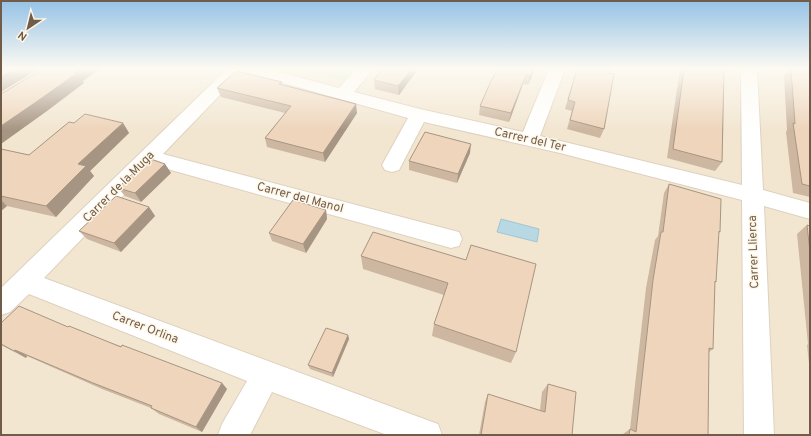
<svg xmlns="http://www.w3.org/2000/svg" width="811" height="436" font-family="Overpass,sans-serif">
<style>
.residential{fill:#f2e6d1}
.green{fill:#cde7c2}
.water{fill:#b8d8e3;stroke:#9fc6d4}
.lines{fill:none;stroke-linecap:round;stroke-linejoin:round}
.minor-casing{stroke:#ded1be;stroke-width:2}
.minor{fill:#fff;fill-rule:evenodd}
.wall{fill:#cdb7a1}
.shaded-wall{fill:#a79583}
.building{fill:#eed5bb;stroke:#a79583}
.labels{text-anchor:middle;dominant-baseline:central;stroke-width:3;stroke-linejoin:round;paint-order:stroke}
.street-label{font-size:12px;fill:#715c4a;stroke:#fef7e8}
</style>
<rect width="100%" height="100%" fill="#fbf4e2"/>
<rect class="residential" x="1" y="69" width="809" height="366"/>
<polygon class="green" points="294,69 355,69 345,81"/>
<polygon class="water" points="501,219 539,229 537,242 497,232"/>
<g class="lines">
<g class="minor-casing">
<polygon id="minor" points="227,69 268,69 339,88 356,69 373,69 354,92 420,109 523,132 549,69 565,69 540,136 742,185 741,69 757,69 763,190 810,203 810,219 764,206 774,435 744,435 742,200 560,153 424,122 399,170 392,172 385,170 382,165 408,118 244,72 243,71 163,154 451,230 459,232 462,239 459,246 451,248 153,165 44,278 427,420 438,424 442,435 387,435 272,392 250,435 218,435 222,424 247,381 29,294 10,312 1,315 1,288"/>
</g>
<use href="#minor" class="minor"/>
</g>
<g class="wall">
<polygon points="418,69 399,95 375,89 374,80"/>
<polygon points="498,69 535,69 528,85 523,84 509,122 479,115 480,106"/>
<polygon points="577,69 608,73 604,129 600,138 567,129 572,111 565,109"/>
<polygon points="680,69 724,69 722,162 715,171 667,158"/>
<polygon points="790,69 798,69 810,71 810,197 793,193 786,132 787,130 784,76"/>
<polygon points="283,85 357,113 325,162 267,147 265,138 285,113 221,97 217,88"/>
<polygon points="74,123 123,123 129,133 90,171 94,176 56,217 7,206 1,211 1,149 29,155"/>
<polygon points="470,153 457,183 409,170 409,161"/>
<polygon points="165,164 171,173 141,202 125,196 118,188"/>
<polygon points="669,184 720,232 718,234 716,282 715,283 713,349 709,352 708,435 623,435 623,434 630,429 646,288 655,240 658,236 664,193"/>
<polygon points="149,207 155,216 121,252 87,239 79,231"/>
<polygon points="326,210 327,219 306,253 272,241 269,233"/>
<polygon points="807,225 810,226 810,372 807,345 808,344 797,234"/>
<polygon points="361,256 466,260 516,352 511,363 432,336 434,324 444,295 363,269"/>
<polygon points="1,323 68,327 222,383 227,389 202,432 159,414 151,408 102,389 27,356 26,358 1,345"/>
<polygon points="348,335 349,339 333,377 310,369 308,365"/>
<polygon points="548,384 572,435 479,435 485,402 488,394 540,410 542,392"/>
</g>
<g class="shaded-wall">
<polygon points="14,69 39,69 1,92 1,77"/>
<polygon points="78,69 100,69 83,81 84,83 47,111 1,144 1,126"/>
<polygon points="412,69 418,69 399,95 398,86"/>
<polygon points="533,69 535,69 528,85 530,76"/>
<polygon points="526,75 523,84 509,122 511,113"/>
<polygon points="356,104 357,113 325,162 323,153"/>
<polygon points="123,123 129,133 90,171 94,176 56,217 46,206 78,164"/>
<polygon points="471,144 470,153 457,183 458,174"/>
<polygon points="165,164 171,173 141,202 135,193"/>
<polygon points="1,200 7,206 1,211"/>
<polygon points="149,207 155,216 121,252 114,243"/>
<polygon points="326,210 327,219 306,253 303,244"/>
<polygon points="348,335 349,339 333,377 332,373"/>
<polygon points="15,350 27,356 26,358 14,351"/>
<polygon points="222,383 227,389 202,432 196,427"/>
</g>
<g class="building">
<polygon points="1,69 14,69 1,77"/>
<polygon points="43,69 78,69 74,72 77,73 39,100 1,126 1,94"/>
<polygon points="383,69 412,69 398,86 374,80"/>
<polygon points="498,69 533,69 530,76 526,75 511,113 480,106 491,81"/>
<polygon points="577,69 609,69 608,73 614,74 604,129 570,120 575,102 568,100"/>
<polygon points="684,69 724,69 722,162 673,149"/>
<polygon points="791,69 798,69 810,71 810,186 802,184 793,123 795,124"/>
<polygon points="236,71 282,82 279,84 356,104 323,153 265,138 291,106 217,88"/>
<polygon points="85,114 123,123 78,164 86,166 46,206 1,196 1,149 29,155 69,122 74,123"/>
<polygon points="425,132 471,144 458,174 409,161"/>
<polygon points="148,158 165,164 135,193 118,188"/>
<polygon points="669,184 721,199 720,232 719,231 716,282 715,281 713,349 709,348 708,435 629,435 630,429 636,432 653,280 661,232 663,232"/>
<polygon points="116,196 149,207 114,243 79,231"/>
<polygon points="293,200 326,210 303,244 269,233"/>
<polygon points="807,225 810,226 810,252"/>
<polygon points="373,232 466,260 471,245 536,264 516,352 434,324 448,283 361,256"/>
<polygon points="19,306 68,327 69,326 121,347 122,345 222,383 196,427 151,408 152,406 93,383 15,350 14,351 1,344 1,323"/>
<polygon points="326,328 348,335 332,373 308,365"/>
<polygon points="548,384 576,392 572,435 481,435 488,394 545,412"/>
</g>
<linearGradient id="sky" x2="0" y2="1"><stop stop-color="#95c2e6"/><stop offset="0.53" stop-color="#fdfaf2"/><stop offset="1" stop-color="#fdfaf2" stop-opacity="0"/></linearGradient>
<rect width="811" height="130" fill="url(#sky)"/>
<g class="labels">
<g class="street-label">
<text transform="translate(530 140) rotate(13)">Carrer del Ter</text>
<text transform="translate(119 187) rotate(-45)">Carrer de la Muga</text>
<text transform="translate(300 198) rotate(15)">Carrer del Manol</text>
<text transform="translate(754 252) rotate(-92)">Carrer Llierca</text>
<text transform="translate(145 328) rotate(21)">Carrer Orlina</text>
</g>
</g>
<rect width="811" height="436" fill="none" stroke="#715c4a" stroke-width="4"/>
<g transform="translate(28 28) rotate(215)" stroke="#fef7e8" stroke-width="3" paint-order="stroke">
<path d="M0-3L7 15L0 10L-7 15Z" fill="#715c4a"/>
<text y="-6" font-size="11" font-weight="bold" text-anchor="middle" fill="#715c4a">N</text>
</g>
</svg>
